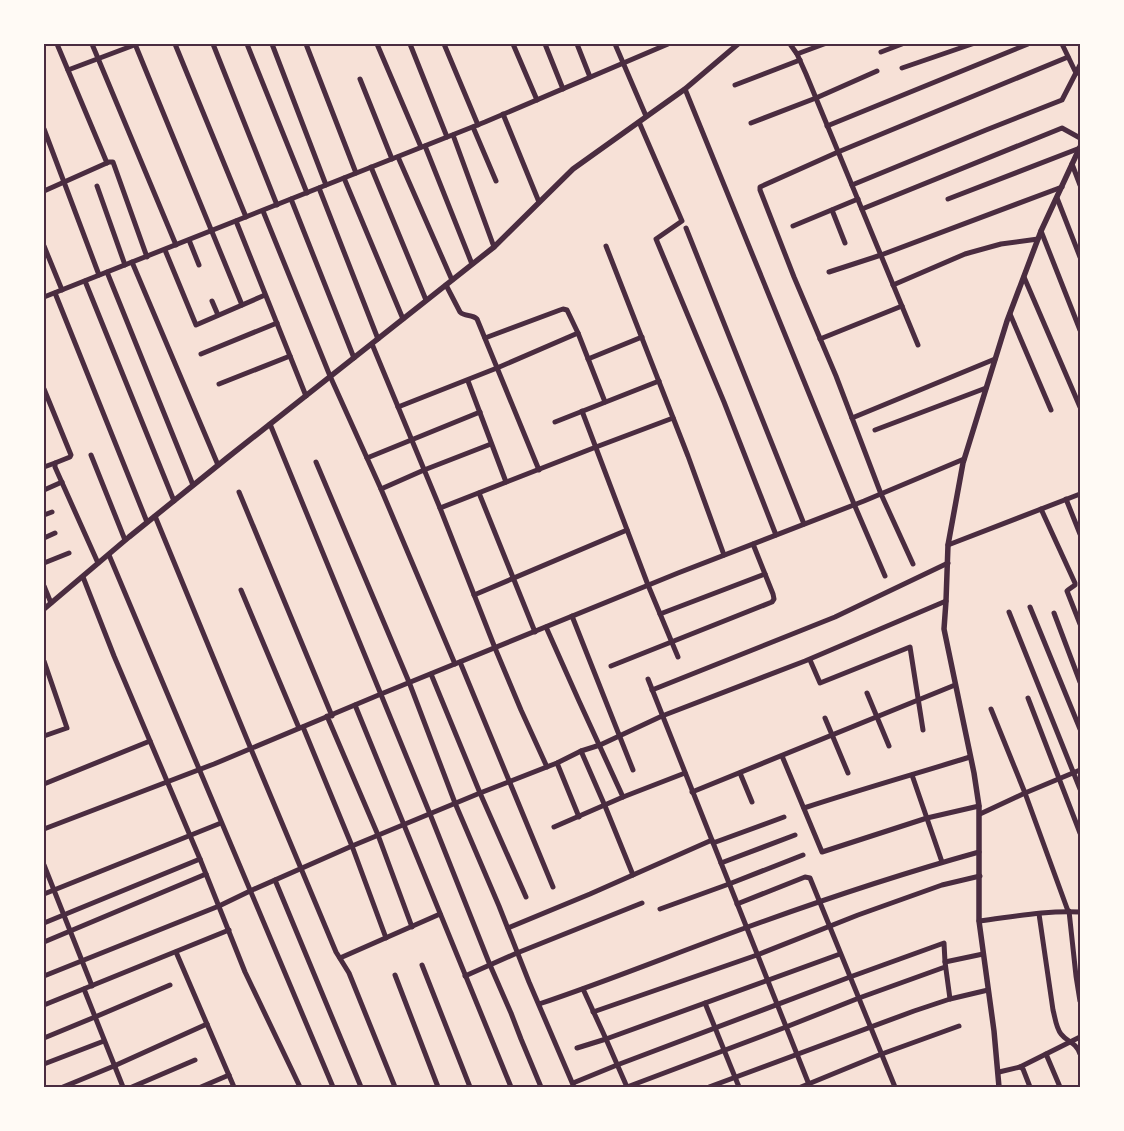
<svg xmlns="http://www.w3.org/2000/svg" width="1124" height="1131" font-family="'Asap Condensed',sans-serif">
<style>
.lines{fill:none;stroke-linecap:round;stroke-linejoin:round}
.minor{stroke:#4a2c40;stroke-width:5}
.tertiary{stroke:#4a2c40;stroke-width:5.5}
.neatline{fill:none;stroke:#4a2c40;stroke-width:2}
</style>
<rect width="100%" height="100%" fill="#f7e1d7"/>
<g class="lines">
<g class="minor">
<polyline points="57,44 107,163"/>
<polyline points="92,44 176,245"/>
<polyline points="135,44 242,305"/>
<polyline points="175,44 246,217"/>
<polyline points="213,44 277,205"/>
<polyline points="247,44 307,193"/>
<polyline points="272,44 326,185"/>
<polyline points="306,44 356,173"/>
<polyline points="377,44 421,147"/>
<polyline points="410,44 447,137"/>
<polyline points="444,44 478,125"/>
<polyline points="513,44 537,100"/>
<polyline points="545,44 563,89"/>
<polyline points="577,44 590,77"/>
<polyline points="615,44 646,116"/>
<polyline points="790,44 797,54 806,74 918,345"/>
<polyline points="1062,44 1075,71 1080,74"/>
<polyline points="881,52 902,44"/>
<polyline points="797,54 824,44"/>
<polyline points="902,68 972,44"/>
<polyline points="68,70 137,44"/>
<polyline points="360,79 392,159"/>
<polyline points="735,85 800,60"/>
<polyline points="685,89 854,504 885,576"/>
<polyline points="503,114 539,202"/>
<polyline points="639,122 682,221 656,239 724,402 776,535"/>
<polyline points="751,123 816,98 877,71"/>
<polyline points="827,126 1028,44"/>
<polyline points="473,127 496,181"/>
<polyline points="44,129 99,275"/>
<polyline points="453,135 494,247"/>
<polyline points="425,146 472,264"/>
<polyline points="398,157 452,280"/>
<polyline points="1072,164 1080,185"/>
<polyline points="371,167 426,300"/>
<polyline points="344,178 403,319"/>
<polyline points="852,185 986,130 1062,100 1080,65"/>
<polyline points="97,186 125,265"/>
<polyline points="319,188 378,339"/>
<polyline points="44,191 109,162 113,162 147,257"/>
<polyline points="1057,198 1080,257"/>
<polyline points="291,199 354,358"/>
<polyline points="948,199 1080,148"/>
<polyline points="862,209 1062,128 1080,138"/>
<polyline points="832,210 845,243"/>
<polyline points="263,211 330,376 381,489 455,664"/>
<polyline points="236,221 306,396"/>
<polyline points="793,226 858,199"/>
<polyline points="686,228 804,524"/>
<polyline points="1041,231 1080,330"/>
<polyline points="189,240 199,265"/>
<polyline points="44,246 62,290"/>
<polyline points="606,246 688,456 724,555"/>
<polyline points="165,250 196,325 265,295"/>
<polyline points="132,262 218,465"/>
<polyline points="107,272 193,485"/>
<polyline points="829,272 881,255 1062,187"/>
<polyline points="1024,277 1080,407"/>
<polyline points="85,281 174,501"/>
<path d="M446,285l14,27c5,5 12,2 17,7l62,151"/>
<polyline points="893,285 965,254 1001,244 1038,239"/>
<polyline points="55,293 147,522"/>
<polyline points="44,297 485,122 668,44"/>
<polyline points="212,301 218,315"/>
<polyline points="1010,314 1051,410"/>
<polyline points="485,338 560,310 563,309 567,310 578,333 605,402"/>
<polyline points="820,339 902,306"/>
<polyline points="372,344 440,508 495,648 521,710 547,767"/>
<polyline points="201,354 277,323"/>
<polyline points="588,359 642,337"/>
<polyline points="468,381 506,482"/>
<polyline points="219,384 290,356"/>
<polyline points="44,389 71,455 70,457 55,463 55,467 98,563"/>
<polyline points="398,407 497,368 578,333"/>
<polyline points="582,411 648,585 678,657"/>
<polyline points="852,418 995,359"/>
<polyline points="555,422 659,381"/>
<polyline points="270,424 430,814 490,965 511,1013 521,1039 541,1087"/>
<polyline points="875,430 986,388"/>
<polyline points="91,455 125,540"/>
<polyline points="367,458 480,412"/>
<polyline points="316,462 409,682 455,803 499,906 529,982 574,1087"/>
<polyline points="44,467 55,463"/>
<polyline points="381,489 424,470 491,444"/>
<polyline points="44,490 62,482"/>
<polyline points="239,492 332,716"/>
<polyline points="479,493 535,632"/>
<polyline points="1066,499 1080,534"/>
<polyline points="440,508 596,447 673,418"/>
<polyline points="1041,509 1075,583 1075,585 1068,590 1067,591 1080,624"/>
<polyline points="44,515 52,512"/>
<polyline points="155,516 251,749 336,952 349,973 395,1087"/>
<polyline points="44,538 55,533"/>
<polyline points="948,545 1080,494"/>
<polyline points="109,555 333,1087"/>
<polyline points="44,563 69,553"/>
<polyline points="913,564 881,494 836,376 794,277 760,190 760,187 838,152 1068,57"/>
<polyline points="83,577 114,656 200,859 245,972 300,1087"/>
<polyline points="44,586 51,603"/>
<polyline points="241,590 299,728"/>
<polyline points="474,595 627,530"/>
<polyline points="1030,607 1080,729"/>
<polyline points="1009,612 1080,789"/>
<polyline points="1054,613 1080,682"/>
<polyline points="660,614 765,574"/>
<polyline points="572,616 633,770"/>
<polyline points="546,627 579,701 623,797"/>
<polyline points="810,660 820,683 910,647 923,730"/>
<polyline points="44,661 67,728 44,736"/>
<polyline points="460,662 553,887"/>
<polyline points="611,666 772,602 774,599 773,594 753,544"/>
<polyline points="431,674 480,793 526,897"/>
<polyline points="648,679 810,1087"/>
<polyline points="652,690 835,617 948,563"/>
<polyline points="867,693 889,746"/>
<polyline points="1028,698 1080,833"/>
<polyline points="355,705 511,1087"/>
<polyline points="991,709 1025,793 1068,911"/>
<polyline points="327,716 378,835 412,927"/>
<polyline points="825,718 848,773"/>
<polyline points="303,727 352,846 386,938"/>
<polyline points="581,751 605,806 633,875"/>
<polyline points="782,756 822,852 927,818 979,806"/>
<polyline points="557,763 579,817"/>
<polyline points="740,773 752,802"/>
<polyline points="912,775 942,862"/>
<polyline points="44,784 150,741"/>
<polyline points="692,792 955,685"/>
<path d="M804,808c55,-18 111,-34 166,-51"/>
<polyline points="980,814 1025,793 1080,770"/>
<polyline points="554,827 623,797 685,773"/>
<polyline points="44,829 214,764 381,694 678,573 864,501 964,459"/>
<polyline points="713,843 784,817"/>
<polyline points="721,863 795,835"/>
<polyline points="44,865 92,986"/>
<polyline points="275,880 361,1087"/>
<polyline points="44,894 221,823"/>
<polyline points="737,904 805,877 810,878 895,1087"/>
<polyline points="660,909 729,884 803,855"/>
<polyline points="1069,911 1076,976 1080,1001"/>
<path d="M1039,914l14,96c2,7 3,18 8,24 6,8 15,8 19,20"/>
<path d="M979,921c33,-4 68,-11 101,-9"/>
<polyline points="44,923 200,859"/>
<polyline points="508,928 590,894 712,840"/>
<polyline points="44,942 206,874"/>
<polyline points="176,952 234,1087"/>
<polyline points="340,958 440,914"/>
<polyline points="945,962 983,954"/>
<polyline points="422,965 470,1087"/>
<polyline points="395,975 438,1087"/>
<polyline points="44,976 219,906 250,891 352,846 480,793 557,763 581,751 600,745 662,716 805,661 946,601"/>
<polyline points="465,976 517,953 642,903"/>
<polyline points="84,989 123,1087"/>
<polyline points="583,989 606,1039 627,1087"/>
<polyline points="705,1003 739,1087"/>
<path d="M539,1004c69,-23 137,-51 206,-76 77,-28 155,-54 234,-76"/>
<polyline points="44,1005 229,930"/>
<polyline points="593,1012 757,955 858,915 942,885 980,876"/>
<polyline points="44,1038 95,1017 170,985"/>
<polyline points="577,1048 606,1039 840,954"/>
<polyline points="1046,1054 1060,1087"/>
<polyline points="44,1064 104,1041"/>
<polyline points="1020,1067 1080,1037"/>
<polyline points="999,1072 1020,1067 1023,1069 1030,1087"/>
<polyline points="573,1083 617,1065 850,977 944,943 945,962 950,999"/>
<polyline points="63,1087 114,1066 207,1024"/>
<polyline points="132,1087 195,1060"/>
<polyline points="201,1087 229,1075"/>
<polyline points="627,1087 786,1027 859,998 945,967"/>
<polyline points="709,1087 914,1011 950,999 988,990"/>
<polyline points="801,1087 879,1055 959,1026"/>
</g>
<g class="tertiary">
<polyline points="44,609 129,537 227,458 494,247 573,169 685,89 738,44"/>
<polyline points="999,1087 994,1031 979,921 979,806 974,773 944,629 946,601 948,545 963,463 1007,321 1041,231 1080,147"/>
</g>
</g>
<rect width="1124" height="1131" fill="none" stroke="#fffaf5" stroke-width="90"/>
<rect x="45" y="45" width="1034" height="1041" class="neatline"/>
</svg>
